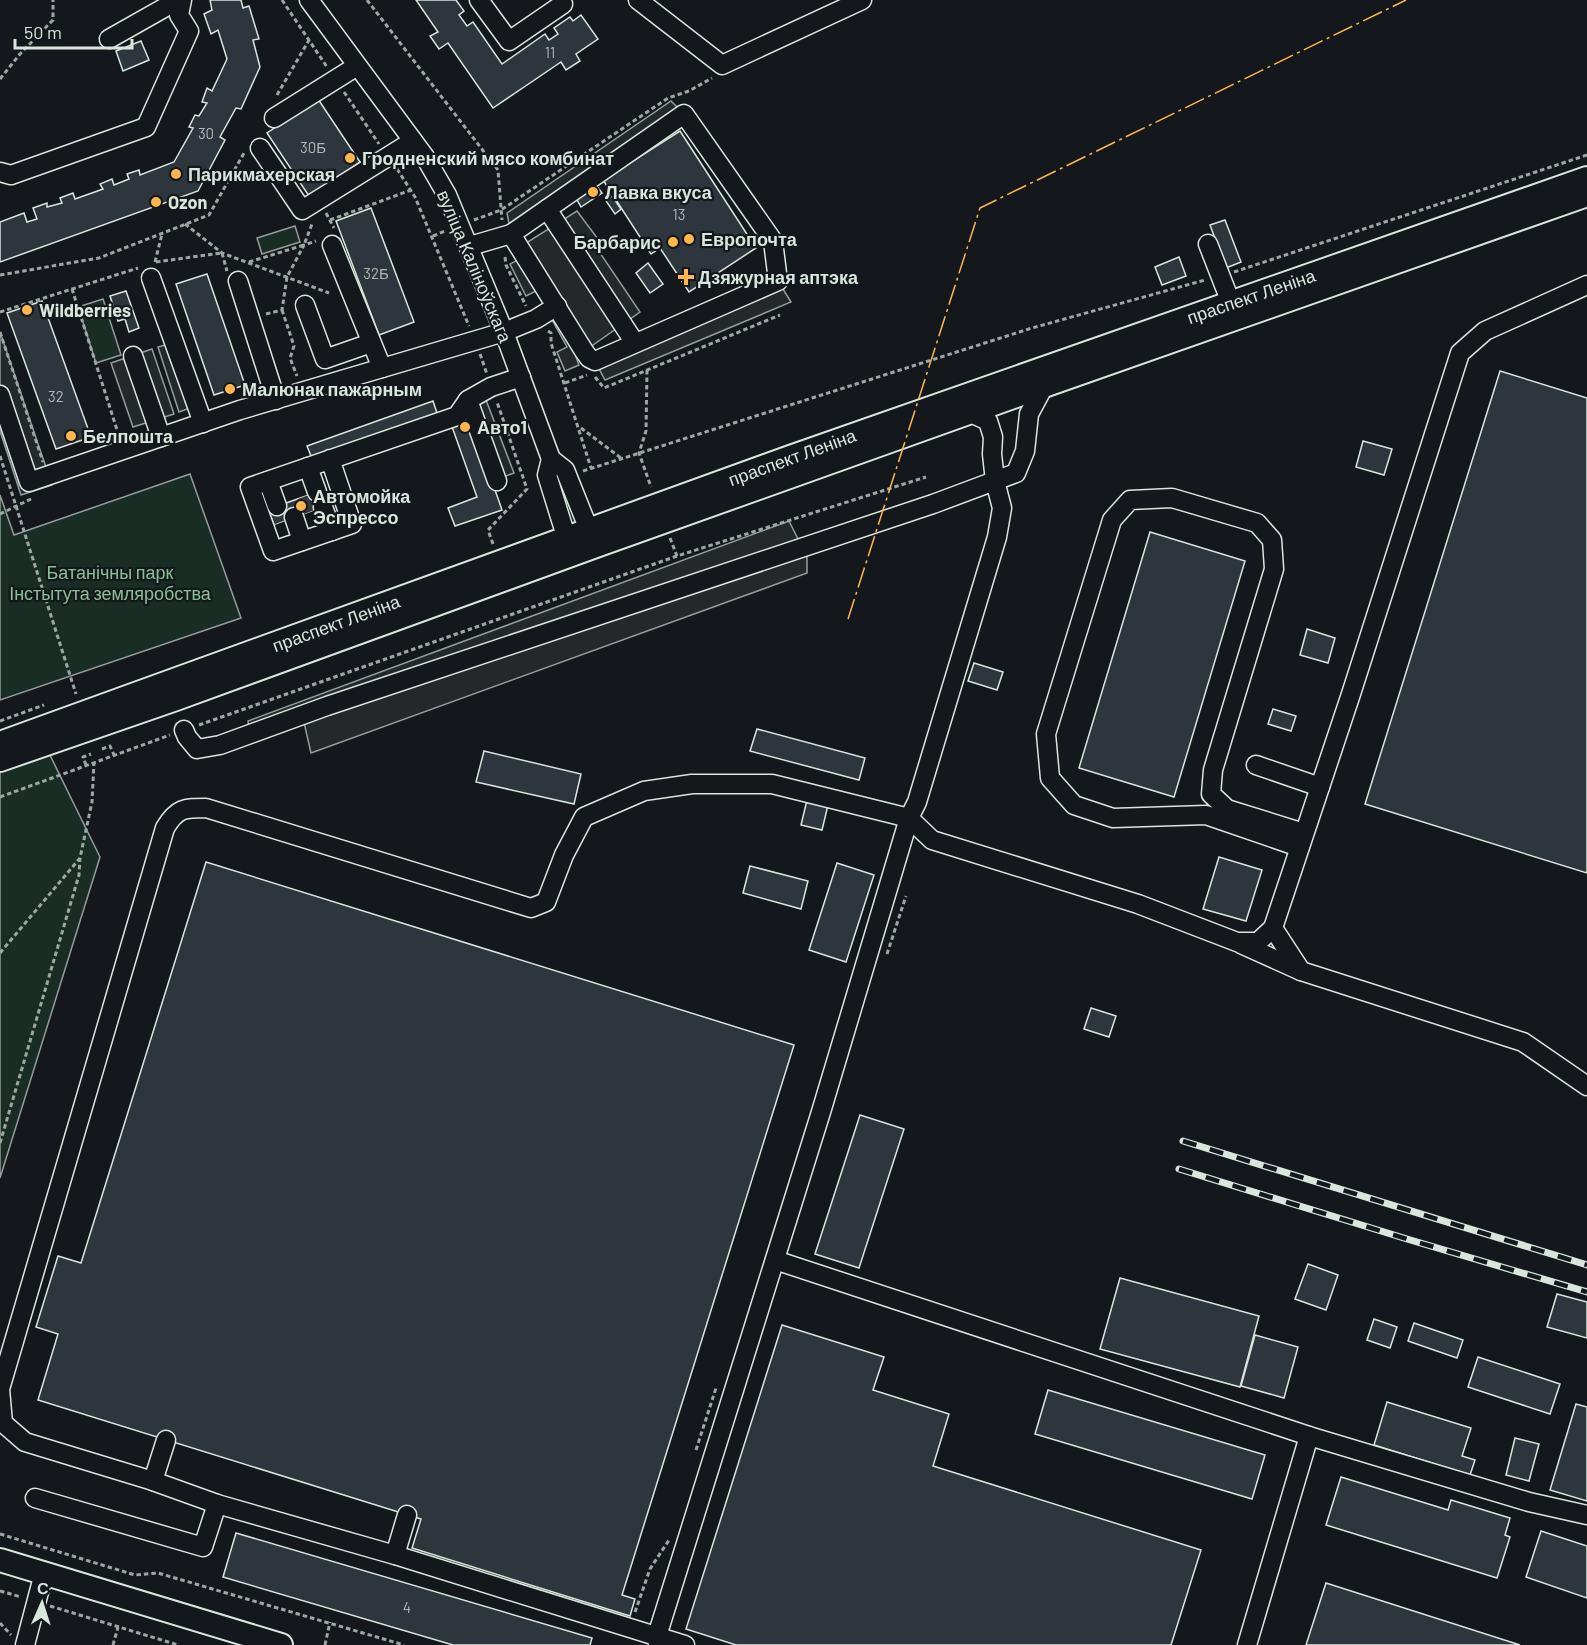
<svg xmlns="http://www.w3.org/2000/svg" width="1587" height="1645" font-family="Barlow,sans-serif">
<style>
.green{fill:#1a2d24;stroke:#939e99;stroke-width:1.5}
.parking{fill:#24282b;stroke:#939e99;stroke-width:1.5}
.building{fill:#2c363c;stroke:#d8e6dc;stroke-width:1.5}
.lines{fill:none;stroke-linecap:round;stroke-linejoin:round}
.minor-tunnel{stroke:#313739;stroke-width:18;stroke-dasharray:18 9;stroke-linecap:butt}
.minor-casing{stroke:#d8e6dc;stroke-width:21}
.major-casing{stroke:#d8e6dc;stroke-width:26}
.path{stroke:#9da8a2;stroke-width:3;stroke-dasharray:4.5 3;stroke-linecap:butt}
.minor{stroke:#14181c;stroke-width:18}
.major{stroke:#14181c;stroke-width:22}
.rail-casing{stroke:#d8e6dc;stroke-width:7}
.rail{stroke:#14181c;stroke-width:4.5;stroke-dasharray:14;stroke-linecap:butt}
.power{stroke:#ffb74d;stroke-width:1.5;stroke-dasharray:21 4.5 3 4.5;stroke-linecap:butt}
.poi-dot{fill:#ffb74d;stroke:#14181c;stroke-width:2}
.labels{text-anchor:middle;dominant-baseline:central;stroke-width:4.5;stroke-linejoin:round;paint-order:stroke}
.number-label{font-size:15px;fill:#adbab4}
.poi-label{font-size:18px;font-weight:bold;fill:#d8e6dc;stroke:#14181c;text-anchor:start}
.street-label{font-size:18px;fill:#d8e6dc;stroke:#14181c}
.park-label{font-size:18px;fill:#8ac095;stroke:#14181c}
</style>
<rect width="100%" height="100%" fill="#14181c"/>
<g class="green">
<polygon points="295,226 300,242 262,254 257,238"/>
<polygon points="103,299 121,355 96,363 78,307"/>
<polygon points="190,474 241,618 0,700 0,495 14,535"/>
<polygon points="45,745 100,857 0,1178 0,761"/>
</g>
<g class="parking">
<polygon points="671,101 684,114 511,234 507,213"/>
<polygon points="577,211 601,243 596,247 640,312 576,357 579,365 565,371 557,352 567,347 536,291 526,296 510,264 520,259 515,250"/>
<polygon points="778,281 791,302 605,380 595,361"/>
<polygon points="0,332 52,485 21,495 0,431"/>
<polygon points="169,344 190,408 179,412 158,347"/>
<polygon points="152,349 174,414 133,427 111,363"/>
<polygon points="486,400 514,473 500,478 474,404"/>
<polygon points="789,521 807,557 807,573 311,753 303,718 250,739 248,721"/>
</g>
<g class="building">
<polygon points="210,0 241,0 243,8 249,6 259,39 253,40 260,67 241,109 236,108 220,137 225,140 198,191 0,262 0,222 24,213 27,222 37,219 33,208 47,203 47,207 62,203 60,198 73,193 75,199 103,189 100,184 112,179 114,185 129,179 127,174 139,170 140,175 174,162 193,128 189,127 195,115 199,116 207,103 202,102 207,88 212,91 227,59 218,30 211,34 204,14 212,10"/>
<polygon points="416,0 456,0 464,11 459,15 467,26 473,22 502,64 545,34 549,40 558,34 554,28 570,17 573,21 581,15 598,39 576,54 580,61 566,70 561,62 493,108 448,43 439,49 430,36 438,32"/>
<polygon points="141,41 149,60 123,71 116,51"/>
<polygon points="318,99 360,162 309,196 267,133"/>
<polygon points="680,131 756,248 689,292 660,248 651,254 603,180"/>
<polygon points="596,185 602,193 581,207 576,198"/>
<polygon points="612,196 621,209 615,214 606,201"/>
<polygon points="371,208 414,322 379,335 336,221"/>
<polygon points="1225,220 1241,262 1226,268 1210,225"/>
<polygon points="1179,257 1186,276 1162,285 1155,267"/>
<polygon points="648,263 663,284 650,293 636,273"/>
<polygon points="207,274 245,385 214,395 176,284"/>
<polygon points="126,291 139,328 129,332 125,319 118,321 110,296"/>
<polygon points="42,301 91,437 56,449 7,313"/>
<polygon points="1500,371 1587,398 1587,873 1365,804"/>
<polygon points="433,401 438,416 313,461 307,446"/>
<polygon points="469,415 502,510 455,526 448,508 477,497 450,421"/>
<polygon points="1363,441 1392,449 1384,475 1356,467"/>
<polygon points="326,489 331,504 275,524 269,509"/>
<polygon points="1150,532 1245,561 1174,797 1079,768"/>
<polygon points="1307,629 1335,638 1328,663 1300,655"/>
<polygon points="974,663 1003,672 997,690 968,681"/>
<polygon points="1273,709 1296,716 1291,731 1268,724"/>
<polygon points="757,729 865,758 859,780 750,751"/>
<polygon points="484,751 581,774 574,804 476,782"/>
<polygon points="807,800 828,805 822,830 801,825"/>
<polygon points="1219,857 1262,870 1246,921 1203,909"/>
<polygon points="206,862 794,1045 622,1595 635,1599 630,1616 412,1548 421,1519 38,1400 58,1334 36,1327 58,1256 81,1263"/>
<polygon points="837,863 874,875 846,962 809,950"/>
<polygon points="750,866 808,881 801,909 743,893"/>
<polygon points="1091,1008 1116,1016 1109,1037 1084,1029"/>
<polygon points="860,1115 904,1129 859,1268 815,1254"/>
<polygon points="1308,1264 1338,1275 1326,1310 1295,1299"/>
<polygon points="1120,1278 1259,1316 1240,1387 1100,1349"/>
<polygon points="1557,1294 1587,1302 1587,1338 1547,1327"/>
<polygon points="1374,1319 1397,1327 1390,1348 1367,1340"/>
<polygon points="1414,1323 1463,1340 1457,1358 1408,1341"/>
<polygon points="782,1325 884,1357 873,1390 949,1414 933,1466 1201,1550 1171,1645 736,1645 686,1629"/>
<polygon points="1255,1335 1298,1347 1284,1398 1241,1386"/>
<polygon points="1478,1357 1560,1384 1550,1414 1468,1387"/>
<polygon points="1048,1390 1265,1455 1252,1499 1035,1434"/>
<polygon points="1387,1402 1471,1428 1462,1456 1475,1460 1470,1475 1374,1445"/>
<polygon points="1576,1404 1587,1407 1587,1501 1550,1490"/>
<polygon points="1515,1438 1539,1444 1529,1481 1506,1475"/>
<polygon points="1341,1477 1448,1510 1451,1500 1510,1518 1505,1535 1510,1537 1497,1578 1326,1525"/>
<polygon points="1541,1531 1587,1546 1587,1598 1526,1577"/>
<polygon points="236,1533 592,1638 590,1645 453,1645 223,1577"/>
<polygon points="1326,1583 1520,1645 1306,1645"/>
</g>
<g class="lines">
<g class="minor-tunnel">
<polyline points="306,496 312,511"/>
<polyline points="277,506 283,521"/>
</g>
<g class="minor-casing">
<g id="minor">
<polyline points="309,0 425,157 447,195 504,332 551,459 565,470 593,540"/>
<polyline points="479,0 509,41 563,4"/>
<polyline points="638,0 722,65 862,0"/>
<polyline points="109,39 178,0"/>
<polyline points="274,118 357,66"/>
<polyline points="260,148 302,210 413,141"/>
<polyline points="0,172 11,175 146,127 189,31 179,15 182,0"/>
<polyline points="547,209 635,343"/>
<polyline points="1208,244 1231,303"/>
<polyline points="332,245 382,368"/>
<polyline points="470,246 511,234 684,114 773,241 778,281 595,361 589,358 584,351 511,234"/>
<polyline points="151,278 203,423"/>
<polyline points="238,281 276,400"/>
<polyline points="305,305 325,359 371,343"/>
<polyline points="133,356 161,437"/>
<polyline points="0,395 29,482 240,410 504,332 536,319 557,306"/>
<polyline points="971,413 988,421 993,437 992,454 995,481 1002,508 997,537 917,802 909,818 932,840 1138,904 1237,942 1258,942 1273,928 1351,694 1460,353 1485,331 1587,285"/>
<polyline points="330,459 352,524 273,551 250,487 457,416 468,400"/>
<polyline points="551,459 547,475 570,549"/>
<polyline points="308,467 317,492"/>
<polyline points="268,481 277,506"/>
<polyline points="497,481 468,400 491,387 521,377"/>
<polyline points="323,507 332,531"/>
<polyline points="294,517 302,541"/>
<polyline points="184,730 187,737 197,749 220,745 327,706 933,504 1016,473 1025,451 1029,414 1044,386"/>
<polyline points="1256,765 1320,787"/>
<polyline points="1299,847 1206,815 1113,818 1074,805 1050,778 1046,734 1112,520 1130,500 1172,498 1257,523 1272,540 1274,569 1213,770 1211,794 1227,809 1304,833"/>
<polyline points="1273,928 1301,971"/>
<polyline points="1241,944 1301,971 1523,1042 1587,1086"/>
<polyline points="775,1260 1309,1436 1529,1502 1587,1515"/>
<polyline points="153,1481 166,1440"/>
<polyline points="35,1498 203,1547 217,1504"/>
<polyline points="395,1555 407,1515"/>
<polyline points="25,1645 44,1573"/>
<path d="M658,1645l-1,-9 164,-524 88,-294 -137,-34h-80l-48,7 -60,26 -20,38 -18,47 -15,6 -325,-100c-22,0 -29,0 -41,20l-165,561 3,34 22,19 128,39 64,23 178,51 235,73 55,17"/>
<polyline points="1247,1645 1309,1436"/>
</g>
</g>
<g class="major-casing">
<g id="major">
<polyline points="0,743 790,457 1587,178"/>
<polyline points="0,760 176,699 596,546 1044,386 1587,195"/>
<polyline points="0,1560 281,1645"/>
</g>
</g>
<g class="path">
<polyline points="282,0 327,67"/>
<polyline points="367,0 498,170 502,220"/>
<polyline points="0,79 20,54 53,20 53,0"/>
<polyline points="344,92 379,144"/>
<polyline points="277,95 309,40"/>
<polyline points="397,169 415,197 469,326"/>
<polyline points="326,213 334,228"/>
<polyline points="330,220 411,190"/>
<polyline points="474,220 501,210 668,98 689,91 712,78"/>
<polyline points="185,224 222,253 329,293"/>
<polyline points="433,236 445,231"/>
<polyline points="222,253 227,271"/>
<polyline points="505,257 506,265 526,306"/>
<polyline points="155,262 162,234"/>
<polyline points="156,262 221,253"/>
<polyline points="249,262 304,245 312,224"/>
<polyline points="1234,272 1587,155"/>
<polyline points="0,275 99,258 209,215 244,153"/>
<polyline points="72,289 119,436"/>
<polyline points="282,310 294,346 290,358 297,376"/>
<polyline points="0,312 138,268"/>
<polyline points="266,314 282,310 287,277 304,245 316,241"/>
<polyline points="548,331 551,333 551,343 591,468"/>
<polyline points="0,332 43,462"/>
<polyline points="480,354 487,374"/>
<polyline points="647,370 646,431 639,453 651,487"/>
<polyline points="595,377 604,388 780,315"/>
<polyline points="565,383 587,375"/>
<polyline points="581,428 621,458"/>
<polyline points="0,456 76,694"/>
<polyline points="583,471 1032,328 1205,280"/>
<polyline points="0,514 31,499"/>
<polyline points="670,538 677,556"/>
<polyline points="493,544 488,530 527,489 497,402"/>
<polyline points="0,721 44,705"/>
<polyline points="199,725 677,556 926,477"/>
<polyline points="102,749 110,746 114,755"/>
<polyline points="86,765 83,757 91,754"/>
<polyline points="0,797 170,735"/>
<polyline points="0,953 80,858 92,802 94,762"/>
<polyline points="887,954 906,896"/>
<polyline points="0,1143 79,875 80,858"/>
<polyline points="696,1450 716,1388"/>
<polyline points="0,1534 135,1575 158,1573 404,1645"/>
<polyline points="0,1591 21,1597"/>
<polyline points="50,1606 178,1645"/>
<polyline points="635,1612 650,1569 669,1540"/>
<polyline points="0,1623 11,1635"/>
<polyline points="113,1645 118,1627"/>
<polyline points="325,1645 330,1622"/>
</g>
<use href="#minor" class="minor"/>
<use href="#major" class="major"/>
<g class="rail-casing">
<g id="rail">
<polyline points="1183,1141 1587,1265"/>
<polyline points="1179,1169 1407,1239 1587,1292"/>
</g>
</g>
<use href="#rail" class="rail"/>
<polyline class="power" points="848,619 980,208 1406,0"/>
</g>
<g class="poi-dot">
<circle cx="350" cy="158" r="6"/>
<circle cx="176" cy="174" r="6"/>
<circle cx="593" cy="192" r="6"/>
<circle cx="156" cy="202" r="6"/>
<circle cx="689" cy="239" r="6"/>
<circle cx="673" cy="242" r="6"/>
<path d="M683 268h6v6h6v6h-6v6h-6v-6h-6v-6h6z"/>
<circle cx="27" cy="310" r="6"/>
<circle cx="230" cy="389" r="6"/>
<circle cx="465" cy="427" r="6"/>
<circle cx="71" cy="436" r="6"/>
<circle cx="301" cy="506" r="6"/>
</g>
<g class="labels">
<g class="number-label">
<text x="550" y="52">11</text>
<text x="206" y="133">30</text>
<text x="313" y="147">30Б</text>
<text x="679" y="214">13</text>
<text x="376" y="273">32Б</text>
<text x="56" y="396">32</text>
<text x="407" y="1607">4</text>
</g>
<g class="poi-label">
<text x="362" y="158">Гродненский мясо комбинат</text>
<text x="188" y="174">Парикмахерская</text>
<text x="605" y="192">Лавка вкуса</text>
<text x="168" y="202">Ozon</text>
<text x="701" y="239">Европочта</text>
<text x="661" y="242" text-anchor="end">Барбарис</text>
<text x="698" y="277">Дзяжурная аптэка</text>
<text x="39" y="310">Wildberries</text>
<text x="242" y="389">Малюнак пажарным</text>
<text x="477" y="427">Авто1</text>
<text x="83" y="436">Белпошта</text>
<text x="313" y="496">Автомойка<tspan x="313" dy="21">Эспрессо</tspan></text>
</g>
<g class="street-label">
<text transform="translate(475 266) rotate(67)">вуліца Каліноўскага</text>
<text transform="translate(1251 296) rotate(-19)">праспект Леніна</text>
<text transform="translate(792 457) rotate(-20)">праспект Леніна</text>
<text transform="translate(336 623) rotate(-20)">праспект Леніна</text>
</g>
<g class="park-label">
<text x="110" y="572">Батанічны парк<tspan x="110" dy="21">Інстытута земляробства</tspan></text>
</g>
</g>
<g transform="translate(42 1603) rotate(3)" stroke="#14181c" stroke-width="4.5" paint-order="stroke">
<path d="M0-4.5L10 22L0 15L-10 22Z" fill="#d8e6dc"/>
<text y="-9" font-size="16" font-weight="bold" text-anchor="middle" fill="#d8e6dc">С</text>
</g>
<path d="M15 39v9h117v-9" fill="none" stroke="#d8e6dc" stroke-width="3"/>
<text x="24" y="39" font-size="18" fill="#d8e6dc" stroke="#14181c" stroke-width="4.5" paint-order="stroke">50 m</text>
</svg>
